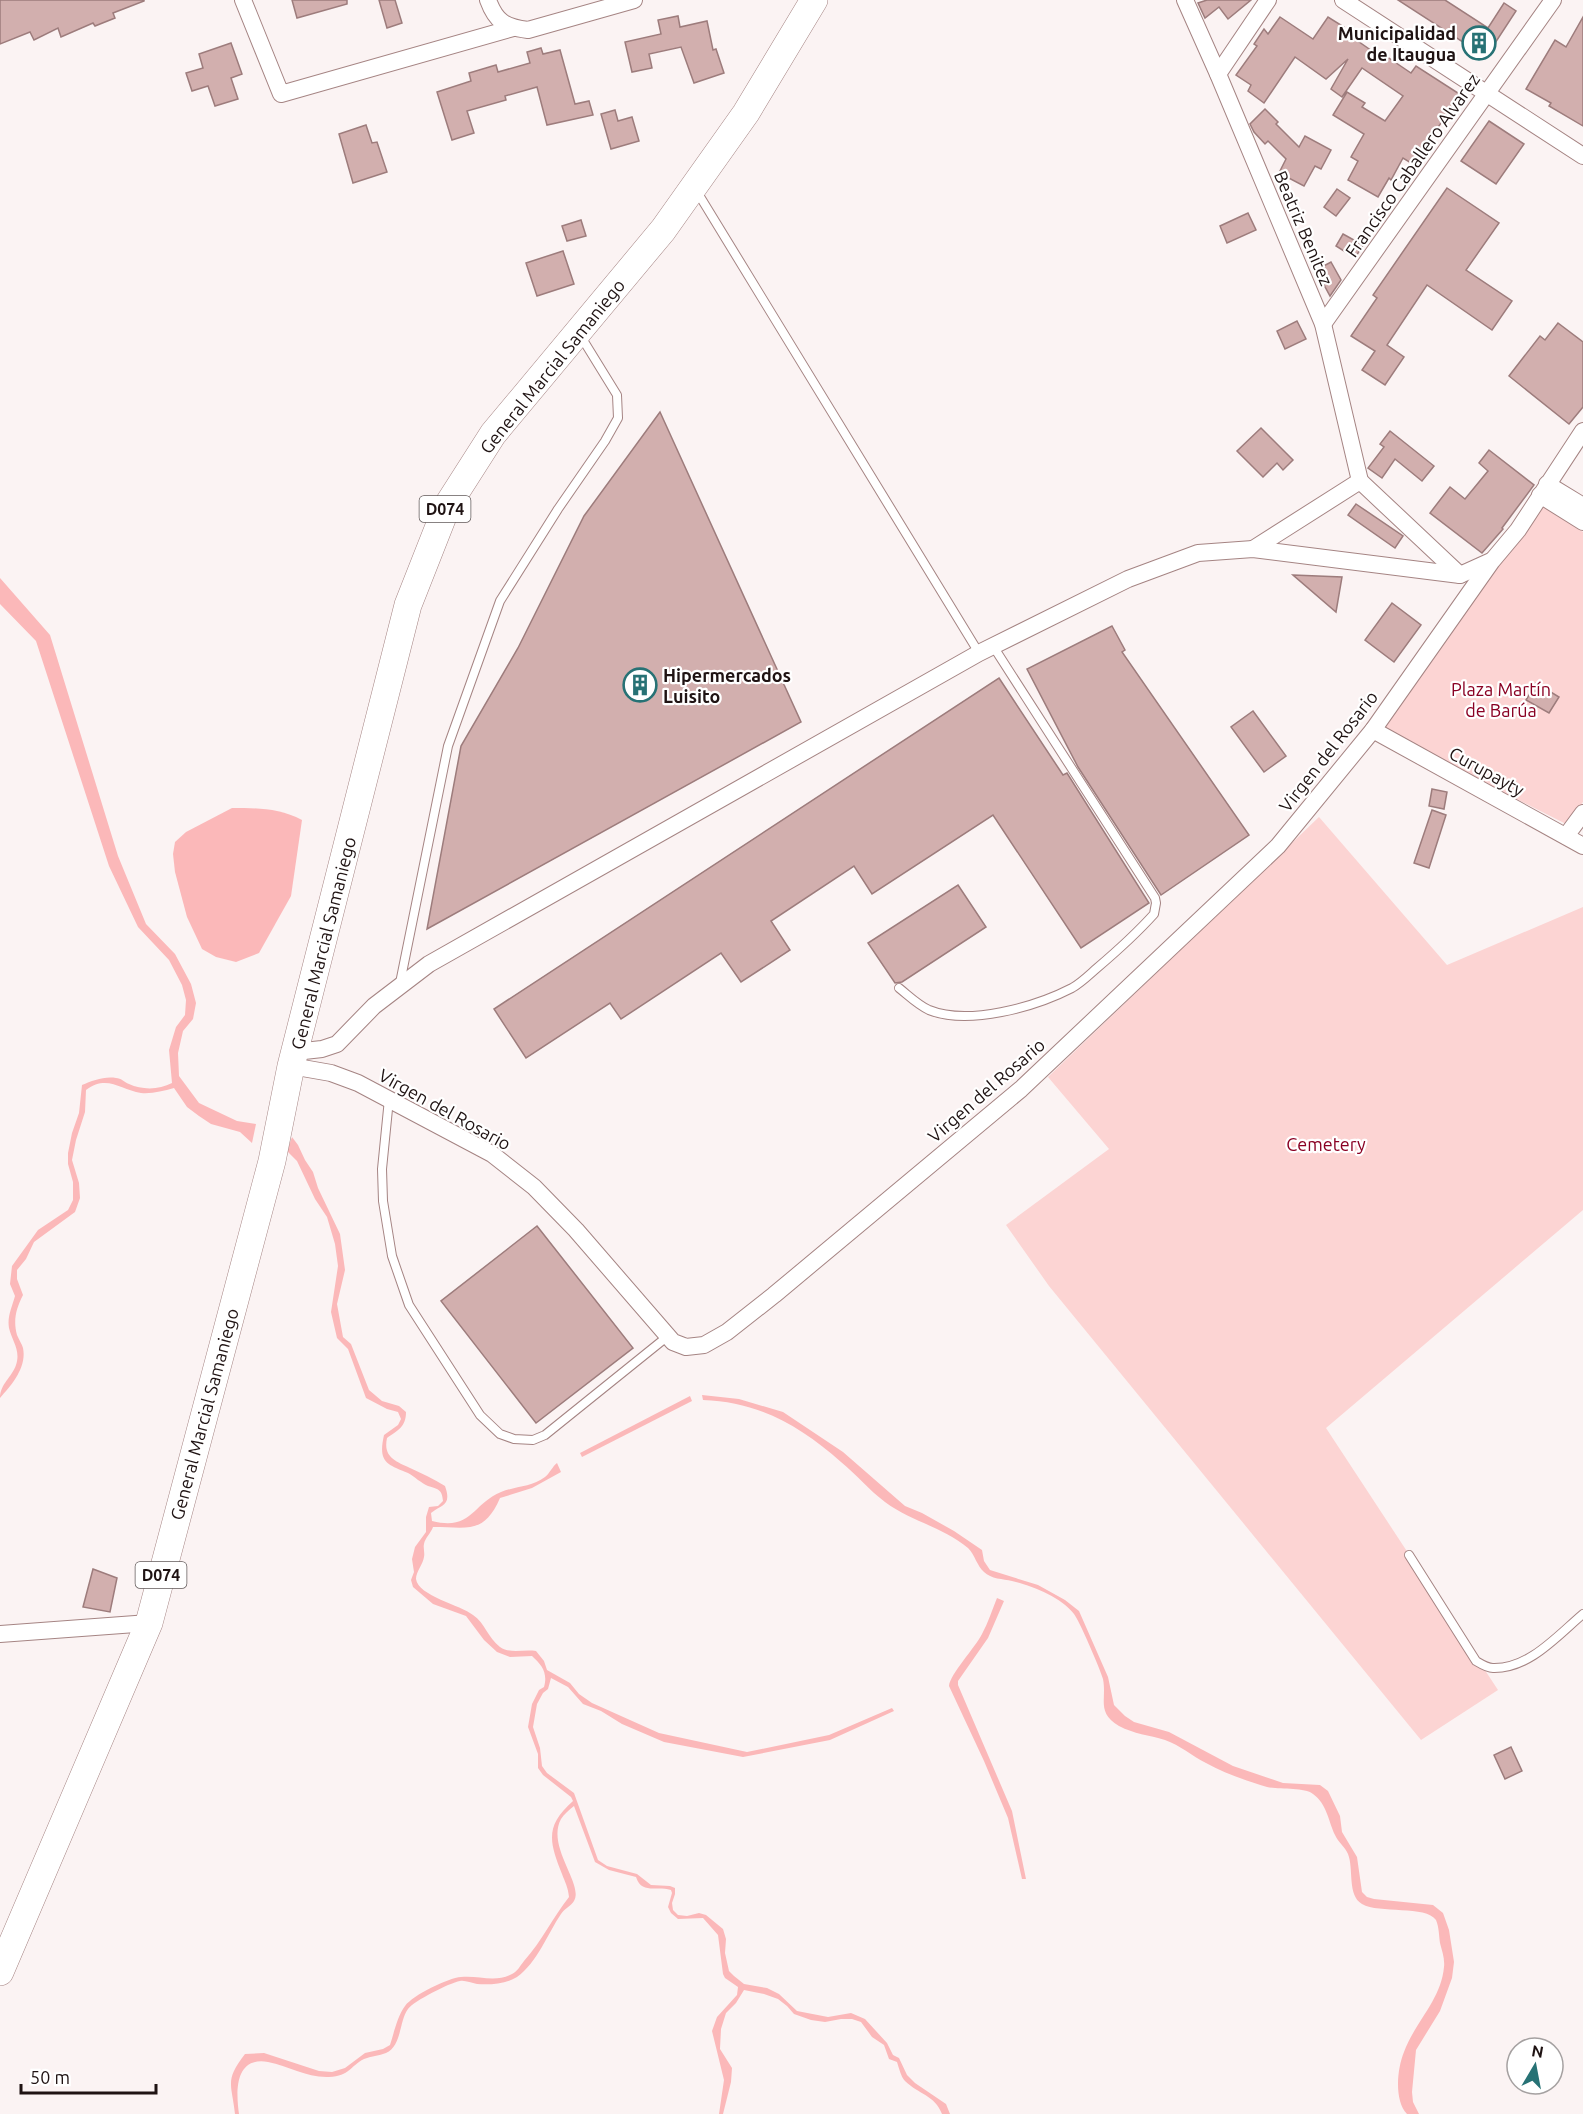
<svg xmlns="http://www.w3.org/2000/svg" width="1583" height="2114" font-family="Ubuntu,sans-serif">
<style>
.green{fill:#fcd4d3}
.water{fill:#fbb8b9}
.building{fill:#d2afae;stroke:#9d7c7c;stroke-width:1.5}
.lines{fill:none;stroke-linecap:round;stroke-linejoin:round}
.service-casing{stroke:#a58483;stroke-width:10}
.minor-casing{stroke:#a58483;stroke-width:18}
.primary-casing{stroke:#a58483;stroke-width:28}
.service{stroke:#fff;stroke-width:8}
.minor{stroke:#fff;stroke-width:16}
.primary{stroke:#fff;stroke-width:27}
.labels{text-anchor:middle;dominant-baseline:central;stroke-width:4.5;stroke-linejoin:round;paint-order:stroke}
.shield{fill:#fff;stroke:#625a5a;stroke-width:1.5}
.shield-label{font-size:16px;font-weight:bold;fill:#1f1313}
.poi-label{font-size:18px;font-weight:bold;fill:#1f1313;stroke:#fff;text-anchor:end}
.street-label{font-size:18px;fill:#1f1313;stroke:#fff}
.park-label{font-size:18px;fill:#890023;stroke:#fff}
</style>
<rect width="100%" height="100%" fill="#fbf3f3"/>
<g class="green">
<polygon points="1542,504 1583,532 1583,802 1566,824 1378,729"/>
<polygon points="1319,817 1447,965 1583,907 1583,1210 1326,1428 1498,1690 1421,1740 1049,1286 1006,1225 1109,1149 1048,1077"/>
</g>
<g class="water">
<path d="M0,578l50,57 68,221 28,68 29,30 16,30 5,19 -3,16 -10,12 -5,22 1,23 20,27 38,18 19,3 -4,19 -12,-11 -29,-8 -12,-8 -12,-9 -13,-19c-11,3 -22,6 -33,5 -20,-3 -34,-19 -55,-3l-1,22 -9,28 -4,20 7,23 1,15 -5,14 -41,30 -8,17 -9,11v9l6,16c-7,14 -10,25 -6,40 2,5 5,9 6,13 4,19 -11,37 -23,50 0,-14 12,-21 16,-33 5,-15 -4,-24 -7,-37 -2,-11 3,-21 6,-32l-5,-12 2,-18 26,-36 30,-20 5,-10v-18l-5,-18v-11l4,-20 7,-20 3,-28c10,-4 22,-9 34,-7 5,0 8,4 13,6 13,6 30,6 43,-1l-3,-33 7,-23 9,-12 1,-15 -4,-15 -13,-25 -31,-33 -29,-61 -73,-225 -36,-37z"/>
<path d="M232,808c25,0 47,0 70,12l-11,76 -32,57 -23,9 -20,-5 -14,-8 -15,-32 -12,-45 -2,-18 2,-12 11,-10z"/>
<path d="M292,1137l6,8 7,15 8,12 5,16 22,46 5,36 -8,34 6,33 8,7 18,46 13,11 17,5 7,6c0,15 -8,18 -19,26 -4,19 8,23 23,30 11,5 24,11 35,18 7,20 -3,18 -14,27l1,8c40,10 40,-17 69,-29 15,-6 31,-5 44,-15 5,-4 7,-10 12,-14l4,9 -29,16 -32,10c-16,37 -33,29 -67,29 -2,6 -8,11 -9,17 -1,4 1,9 0,13 -1,7 -8,15 -8,22 2,17 45,26 57,36 12,8 15,23 27,32 10,7 24,2 36,4l8,10 3,9 23,13 9,11 13,9 67,30 88,19 82,-17 63,-27 2,3 -64,29 -87,17 -79,-15 -42,-18 -21,-13 -18,-7 -15,-17 -17,-9 -3,11 -5,4 -6,11 -4,23 7,21 2,18 5,7 27,20 24,67 9,6 30,8 14,11 19,1 5,2v6l-3,9 1,7 5,5 9,1 12,-3 7,2 17,14 3,10 -1,14 4,18 5,5 10,8 23,4 12,6 18,17 31,6 23,-4 14,6 22,24 6,12 6,3 8,17 8,8 31,21 4,10h-8c-7,-19 -24,-20 -37,-33 -4,-4 -6,-13 -8,-19l-8,-3 -5,-14 -12,-8 -11,-15 -9,-3h-11l-16,3 -14,-2 -17,-6 -7,-8 -9,-7 -14,-5 -20,-4 -8,13 -10,10 -5,16 -1,20 12,19 -1,14 -8,32h-4l5,-34 -12,-49 5,-14 20,-22 1,-8 -13,-9 -2,-4 -5,-39 -15,-17 -25,1 -7,-6 -3,-6 4,-14 -1,-3c-15,-5 -29,5 -35,-13l-27,-7 -14,-8 -21,-56c-5,4 -10,8 -13,13 -15,28 23,65 13,82 -3,5 -10,8 -13,13 -13,19 -24,49 -44,63 -11,7 -27,8 -40,7 -6,-1 -12,-4 -17,-3 -11,2 -46,20 -52,28 -9,12 -6,37 -22,44 -7,3 -15,3 -22,6 -14,7 -14,17 -35,18 -22,1 -40,-11 -61,-15 -34,-6 -32,31 -29,52h-4c-3,-30 -11,-33 10,-60l19,-1 55,18 13,1 13,-4 20,-15 18,-4 7,-4c4,-12 7,-28 15,-39 8,-11 43,-28 56,-29 17,-2 34,6 51,-3 5,-2 8,-8 12,-13 18,-20 29,-44 45,-64 -1,-10 -4,-15 -7,-23 -13,-33 -17,-48 11,-73l-2,-4 -28,-22 -5,-7v-14l-10,-27 4,-23 7,-14 5,-3c4,-14 -2,-22 -12,-31l-22,1 -13,-5 -13,-12 -18,-24 -33,-12 -20,-17 -2,-7 3,-8 -2,-13 3,-12 11,-15v-15l3,-10 9,-1 5,-5c-1,-12 -5,-12 -15,-15 -7,-3 -13,-9 -20,-13 -22,-9 -30,-11 -24,-38l14,-10 3,-6 -3,-7 -11,-3 -21,-11 -18,-49 -11,-11 -6,-26 7,-46 -3,-22 -8,-27 -12,-18 -18,-38 -10,-10z"/>
<path d="M702,1395l37,4 44,13 60,40 62,54 17,7 32,18 28,19 2,11 6,9 48,15 27,15 14,11 29,66 6,28 11,11 9,6 35,10 64,34 50,17 37,2 8,6 12,25 2,16 15,25 5,35 5,5 7,2 59,6 10,8 6,17 5,32 -2,16 -12,33 -24,39 -4,42 1,10 6,12h-12c-13,-14 -10,-45 -3,-62 11,-30 37,-52 40,-85 1,-8 -2,-16 -4,-24 -1,-7 -1,-16 -4,-23 -10,-15 -57,-6 -74,-16 -15,-9 -8,-35 -14,-50 -3,-7 -10,-12 -13,-19 -7,-15 -8,-31 -22,-41 -9,-7 -34,-4 -46,-7 -20,-6 -43,-14 -61,-24 -14,-7 -26,-18 -41,-23 -16,-5 -31,-6 -46,-14 -23,-14 -12,-26 -16,-47 -2,-8 -24,-59 -29,-65 -13,-17 -42,-28 -62,-33 -9,-2 -21,-2 -28,-9 -7,-6 -9,-17 -16,-24 -25,-21 -58,-27 -83,-46 -16,-12 -29,-28 -44,-40 -41,-36 -82,-60 -138,-62z"/>
<polygon points="690,1396 692,1401 582,1457 580,1453"/>
<path d="M997,1598l7,3 -16,37 -30,43v4l54,126 14,68h-4l-14,-61 -24,-57 -35,-75c1,-12 26,-38 33,-52 6,-11 10,-24 15,-36z"/>
</g>
<g class="building">
<polygon points="0,0 144,0 144,1 113,13 115,18 95,26 93,23 61,37 58,28 34,40 30,32 0,44"/>
<polygon points="292,0 347,0 347,4 297,18"/>
<polygon points="379,0 395,0 402,23 387,28"/>
<polygon points="1207,0 1251,0 1228,19 1219,7 1205,18 1198,3"/>
<polygon points="1398,0 1445,0 1488,28 1504,3 1516,11 1486,57"/>
<polygon points="678,16 680,27 707,21 713,50 716,49 724,73 694,83 681,47 649,54 652,68 632,72 625,42 661,34 658,20"/>
<polygon points="1280,17 1313,39 1328,17 1344,27 1342,30 1375,53 1377,50 1411,73 1416,66 1461,95 1424,147 1428,149 1416,166 1403,158 1391,180 1389,178 1378,197 1348,180 1358,161 1351,157 1364,134 1333,115 1347,92 1365,103 1362,107 1385,121 1403,96 1362,68 1342,97 1331,89 1348,59 1326,79 1295,57 1264,103 1248,91 1251,85 1236,75 1257,46 1254,44 1264,29 1268,34"/>
<polygon points="1583,17 1583,126 1549,106 1551,103 1526,89 1555,40 1566,47"/>
<polygon points="231,43 242,74 231,78 238,99 215,106 208,86 192,91 186,73 203,68 199,54"/>
<polygon points="541,48 543,54 560,50 575,104 589,101 593,115 547,125 537,87 505,96 506,100 467,111 474,133 452,140 437,92 471,81 469,73 496,65 498,72 530,63 527,52"/>
<polygon points="1265,109 1278,122 1276,124 1299,147 1305,136 1331,150 1321,169 1315,166 1304,186 1279,173 1286,159 1268,141 1265,144 1254,132 1250,124"/>
<polygon points="615,110 618,121 632,117 639,141 611,149 601,114"/>
<polygon points="1489,121 1524,144 1496,184 1461,161"/>
<polygon points="366,125 372,143 377,142 387,172 353,183 339,134"/>
<polygon points="1447,188 1499,223 1466,270 1512,301 1492,330 1427,285 1387,345 1404,357 1385,385 1362,370 1375,351 1351,336 1377,298 1373,295"/>
<polygon points="1337,189 1350,198 1336,216 1324,207"/>
<polygon points="1248,213 1256,230 1227,243 1220,226"/>
<polygon points="581,220 586,236 567,241 562,226"/>
<polygon points="1343,234 1363,245 1355,258 1336,246"/>
<polygon points="563,251 574,284 537,296 526,263"/>
<polygon points="1331,262 1341,280 1330,296 1316,270"/>
<polygon points="1297,321 1306,339 1285,349 1277,331"/>
<polygon points="1558,323 1583,342 1583,407 1569,424 1509,376 1540,336 1545,340"/>
<polygon points="660,412 801,722 427,929 461,746 518,648 584,516"/>
<polygon points="1261,428 1293,460 1283,470 1277,463 1263,477 1237,451"/>
<polygon points="1390,431 1434,466 1422,481 1395,459 1382,478 1368,468 1384,447 1380,444"/>
<polygon points="1489,450 1534,485 1502,528 1503,529 1482,553 1430,513 1450,487 1465,499 1488,471 1479,463"/>
<polygon points="1356,504 1403,536 1395,548 1348,515"/>
<polygon points="1293,575 1342,577 1336,612"/>
<polygon points="1392,603 1421,625 1394,662 1365,640"/>
<polygon points="1112,626 1125,650 1122,652 1249,835 1161,895 1078,767 1027,669"/>
<polygon points="999,678 1063,775 1067,773 1149,903 1081,948 993,815 872,894 854,866 771,921 790,950 741,982 721,953 621,1019 610,1003 526,1058 494,1009"/>
<polygon points="1536,683 1559,697 1549,713 1526,700"/>
<polygon points="1253,711 1286,756 1264,772 1231,727"/>
<polygon points="1432,789 1447,792 1444,809 1429,806"/>
<polygon points="1432,810 1446,815 1429,868 1414,863"/>
<polygon points="958,885 986,927 902,982 895,983 868,943"/>
<polygon points="537,1226 633,1348 536,1423 441,1301"/>
<polygon points="93,1569 117,1578 110,1612 83,1607"/>
<polygon points="1511,1747 1522,1771 1505,1779 1494,1755"/>
</g>
<g class="lines">
<g class="service-casing">
<g id="service">
<polyline points="696,190 979,653"/>
<polyline points="400,983 448,746 500,601 558,509 605,441 618,418 617,395 580,335"/>
<path d="M899,988c10,8 19,17 30,22 39,16 106,-3 143,-22 9,-5 17,-13 25,-20 20,-17 39,-34 57,-54l2,-11 -1,-5 -162,-252"/>
<polyline points="389,1099 382,1169 383,1201 392,1256 409,1305 480,1415 500,1434 514,1439 533,1440 545,1435 668,1336"/>
<path d="M1409,1555l67,106c5,3 11,7 17,7 36,1 64,-32 90,-54"/>
</g>
</g>
<g class="minor-casing">
<g id="minor">
<polyline points="243,0 281,94 513,28"/>
<path d="M488,0c8,22 17,27 40,30l106,-30"/>
<polyline points="1185,0 1218,74 1323,324 1360,481"/>
<polyline points="1343,0 1583,156"/>
<polyline points="1218,74 1268,0"/>
<polyline points="1323,324 1553,0"/>
<polyline points="1547,484 1583,506"/>
<polyline points="1540,495 1583,522"/>
<polyline points="1253,549 1360,481 1460,575"/>
<polyline points="1373,730 1583,846"/>
<polyline points="1566,836 1583,813"/>
<polyline points="295,1052 322,1049 337,1044 374,1006 429,964 979,653 1128,579 1198,553 1253,549 1460,575 1491,561"/>
<polyline points="291,1066 331,1073 358,1083 492,1154 534,1187 576,1230 673,1342 686,1347 704,1345 727,1332 774,1295 1021,1089 1278,846 1373,730 1492,561 1518,530 1583,431"/>
<polyline points="0,1634 149,1623"/>
</g>
</g>
<g class="primary-casing">
<polyline id="primary" points="0,1972 149,1623 272,1161 291,1066 408,605 447,506 493,434 663,230 746,113 814,0"/>
</g>
<use href="#service" class="service"/>
<use href="#minor" class="minor"/>
<use href="#primary" class="primary"/>
</g>
<defs>
<g id="building-ring" transform="scale(1.725)"><circle r="9.5" fill="#fff" stroke="#277275" stroke-width="1.5"/><path d="M-4-6H4V6H1V3H-1V6H-4ZM-2.5-4.3h1.7v1.8h-1.7ZM.8-4.3h1.7v1.8H.8ZM-2.5-1h1.7V.8h-1.7ZM.8-1h1.7V.8H.8Z" fill="#277275"/></g>
</defs>
<g fill-rule="evenodd">
<use href="#building-ring" x="1479" y="43"/>
<use href="#building-ring" x="640" y="685"/>
</g>
<g class="labels">
<g class="shield">
<rect x="419.5" y="496" width="51" height="26" rx="4.5"/>
<rect x="135.5" y="1562" width="51" height="26" rx="4.5"/>
</g>
<g class="shield-label">
<text x="445" y="509">D074</text>
<text x="161" y="1575">D074</text>
</g>
<g class="poi-label">
<text x="1456" y="33">Municipalidad<tspan x="1456" dy="21">de Itaugua</tspan></text>
<text x="663" y="675" text-anchor="start">Hipermercados<tspan x="663" dy="21">Luisito</tspan></text>
</g>
<g class="street-label">
<text transform="translate(1412 165) rotate(-55)">Francisco Caballero Alvarez</text>
<text transform="translate(1304 228) rotate(67)">Beatriz Benitez</text>
<text transform="translate(552 366) rotate(-51)">General Marcial Samaniego</text>
<text transform="translate(1328 751) rotate(-52)">Virgen del Rosario</text>
<text transform="translate(1487 771) rotate(29)">Curupayty</text>
<text transform="translate(323 943) rotate(-76)">General Marcial Samaniego</text>
<text transform="translate(986 1090) rotate(-41)">Virgen del Rosario</text>
<text transform="translate(445 1109) rotate(29)">Virgen del Rosario</text>
<text transform="translate(204 1414) rotate(-75)">General Marcial Samaniego</text>
</g>
<g class="park-label">
<text x="1501" y="689">Plaza Martín<tspan x="1501" dy="21">de Barúa</tspan></text>
<text x="1326" y="1144">Cemetery</text>
</g>
</g>
<g transform="translate(1535 2066) rotate(10)"><circle r="28" fill="#ffffff" stroke="#a5a1a1" stroke-width="1.5"/>
<path d="M0-4.5L10 22L0 15L-10 22Z" fill="#277275"/>
<text y="-9" font-size="16" font-weight="bold" text-anchor="middle" fill="#1f1313">N</text>
</g>
<path d="M21 2084v9h135v-9" fill="none" stroke="#1f1313" stroke-width="3"/>
<text x="30" y="2084" font-size="18" fill="#1f1313" stroke="#ffffff" stroke-width="4.5" paint-order="stroke">50 m</text>
</svg>
